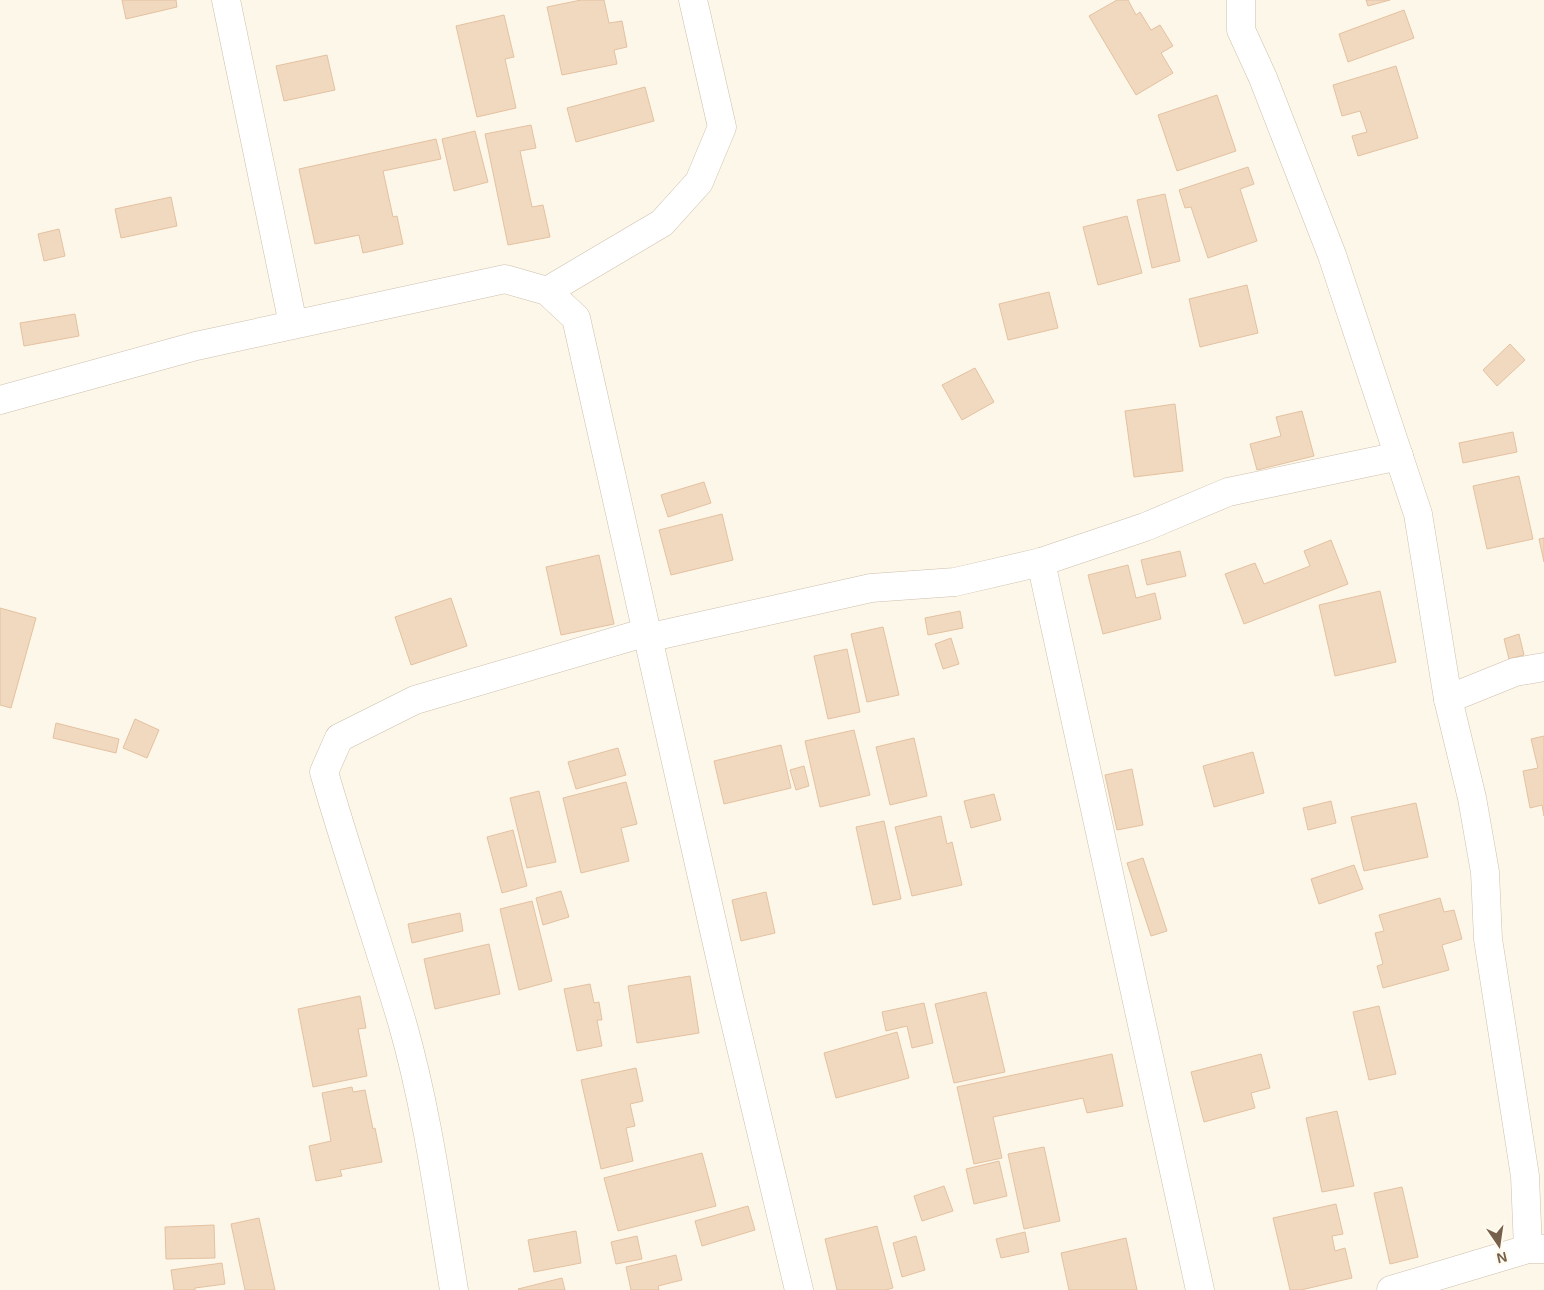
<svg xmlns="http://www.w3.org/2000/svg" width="1544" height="1290" font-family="Helvetica,sans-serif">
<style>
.building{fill:#f1d9c0;stroke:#e4c1a0}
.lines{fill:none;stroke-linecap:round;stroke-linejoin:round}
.minor-casing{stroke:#cebfae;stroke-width:29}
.minor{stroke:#fff;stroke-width:28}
</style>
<rect width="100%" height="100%" fill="#fcf7e8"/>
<g class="building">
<polygon points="122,0 176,0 177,7 126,19"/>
<polygon points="581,0 604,0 609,23 622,21 627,47 614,50 617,64 562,75 547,7"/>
<polygon points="1117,0 1128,0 1136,15 1140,12 1151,30 1160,25 1173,46 1161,53 1173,73 1136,95 1089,16"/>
<polygon points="1366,0 1390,0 1368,6"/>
<polygon points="1404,10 1414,38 1348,62 1339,34"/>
<polygon points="504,15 514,57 505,59 516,108 477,117 456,26"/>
<polygon points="327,55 335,90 284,101 276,66"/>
<polygon points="1396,66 1418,138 1358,156 1352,136 1367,132 1360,111 1342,116 1333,85"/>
<polygon points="645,87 654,121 576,142 567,108"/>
<polygon points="1217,95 1236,151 1177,171 1158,115"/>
<polygon points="531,125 536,148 520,151 532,207 543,205 550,237 508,245 485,134"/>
<polygon points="475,131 488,182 454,191 442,139"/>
<polygon points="436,139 441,159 383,171 393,217 397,216 403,244 363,253 359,235 315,244 299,169"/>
<polygon points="1248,167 1254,184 1240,189 1257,241 1208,258 1191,207 1185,208 1179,190"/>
<polygon points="1165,194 1180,261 1152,268 1137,200"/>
<polygon points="171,197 177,226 121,238 115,209"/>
<polygon points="1127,216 1142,273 1098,285 1083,227"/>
<polygon points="59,229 65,256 44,261 38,234"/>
<polygon points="1247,285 1258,333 1200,347 1189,299"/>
<polygon points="1049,292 1058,328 1008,340 999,304"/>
<polygon points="75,314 79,336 24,346 20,323"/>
<polygon points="1510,344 1525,360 1497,386 1483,370"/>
<polygon points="975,368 994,402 962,420 942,385"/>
<polygon points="1175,404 1183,471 1134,477 1125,411"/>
<polygon points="1302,411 1314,456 1257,470 1250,444 1281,436 1276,417"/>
<polygon points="1513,432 1517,452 1463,463 1459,443"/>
<polygon points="1519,476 1533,539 1487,549 1473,486"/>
<polygon points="704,482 711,503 668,517 661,495"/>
<polygon points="722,514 733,560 671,575 659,530"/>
<polygon points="1544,538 1544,562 1539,539"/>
<polygon points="1331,540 1348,584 1244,624 1225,574 1255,563 1264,584 1310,566 1304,551"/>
<polygon points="1180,551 1186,576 1147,585 1141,560"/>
<polygon points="599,555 614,624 561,635 546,567"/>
<polygon points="1128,565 1136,598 1155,593 1161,619 1103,634 1088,575"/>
<polygon points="1380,591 1396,662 1335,676 1319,605"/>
<polygon points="451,598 467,646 411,665 395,617"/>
<polygon points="0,608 36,618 11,708 0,705"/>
<polygon points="960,611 963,628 928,635 925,618"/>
<polygon points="883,627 899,695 867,702 851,634"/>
<polygon points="1519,634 1524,655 1509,659 1504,639"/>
<polygon points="951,638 959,664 943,669 935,644"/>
<polygon points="847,649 860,712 828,719 814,656"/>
<polygon points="135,719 159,730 147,758 123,748"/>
<polygon points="56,723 119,739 116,753 53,738"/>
<polygon points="854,730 870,795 820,807 805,741"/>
<polygon points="1544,736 1544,816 1542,805 1530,808 1523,771 1538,768 1531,739"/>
<polygon points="914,738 927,796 890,805 876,747"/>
<polygon points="781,745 791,788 724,804 714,761"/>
<polygon points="618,748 626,775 576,789 568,762"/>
<polygon points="1253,752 1264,793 1214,807 1203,766"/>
<polygon points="804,766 809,786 796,790 790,770"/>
<polygon points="1132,769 1143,825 1117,830 1105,775"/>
<polygon points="626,782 637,824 621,828 629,861 581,873 563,798"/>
<polygon points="539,791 556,862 527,868 510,798"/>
<polygon points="994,794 1001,820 971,828 964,801"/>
<polygon points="1331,801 1336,823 1308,830 1303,808"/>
<polygon points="1416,803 1428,857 1364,871 1351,817"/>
<polygon points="941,816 947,844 952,842 962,885 912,896 895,827"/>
<polygon points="884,821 901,899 873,905 856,827"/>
<polygon points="513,830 527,886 502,893 487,837"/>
<polygon points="1143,858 1167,931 1151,936 1127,863"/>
<polygon points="1354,865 1363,889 1319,904 1311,879"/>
<polygon points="561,891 569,917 543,925 536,898"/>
<polygon points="766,892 775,933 741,941 732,900"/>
<polygon points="1440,898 1444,912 1454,910 1462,939 1442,945 1449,970 1383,988 1377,966 1383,964 1375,933 1384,931 1379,915"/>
<polygon points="532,901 552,981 519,990 500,909"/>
<polygon points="460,913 463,931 412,943 408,924"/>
<polygon points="489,944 500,994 435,1009 424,959"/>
<polygon points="690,976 699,1033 637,1043 628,986"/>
<polygon points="590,984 594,1003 599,1002 602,1020 597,1020 602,1046 577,1051 564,989"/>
<polygon points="986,992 1005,1072 954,1083 935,1004"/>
<polygon points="360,996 366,1028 358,1029 367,1076 313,1087 298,1009"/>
<polygon points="924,1003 933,1043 912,1048 907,1026 886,1031 882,1012"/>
<polygon points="1379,1006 1396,1074 1369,1080 1353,1012"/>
<polygon points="897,1032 909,1078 836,1098 824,1053"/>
<polygon points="1112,1054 1123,1106 1087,1113 1083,1098 993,1117 1002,1158 974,1164 957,1087"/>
<polygon points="1261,1054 1270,1088 1251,1093 1255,1108 1204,1122 1191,1072"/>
<polygon points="636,1068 643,1101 630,1104 635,1126 626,1128 633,1161 601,1169 581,1080"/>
<polygon points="352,1087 353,1092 365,1090 373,1129 375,1128 382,1162 340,1170 342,1176 316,1181 309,1146 331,1141 322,1093"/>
<polygon points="1337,1111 1354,1186 1322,1192 1306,1118"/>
<polygon points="1044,1147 1060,1221 1024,1229 1008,1154"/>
<polygon points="702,1153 716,1206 618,1231 604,1178"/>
<polygon points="999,1161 1007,1196 974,1204 966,1169"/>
<polygon points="944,1186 953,1211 922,1221 914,1196"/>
<polygon points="1402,1187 1418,1257 1390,1264 1374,1193"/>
<polygon points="1336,1204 1343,1234 1332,1236 1335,1251 1345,1248 1352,1278 1301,1290 1290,1290 1273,1218"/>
<polygon points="748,1206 755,1230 702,1246 695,1221"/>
<polygon points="259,1218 275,1290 245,1290 231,1224"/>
<polygon points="214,1225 215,1258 166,1259 165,1227"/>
<polygon points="877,1226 893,1288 886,1290 837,1290 825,1239"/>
<polygon points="576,1231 581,1263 534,1272 528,1240"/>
<polygon points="1025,1232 1029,1252 1001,1258 996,1239"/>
<polygon points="637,1236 642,1259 616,1264 611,1242"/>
<polygon points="916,1236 925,1270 902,1277 893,1243"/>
<polygon points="1126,1238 1137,1290 1069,1290 1061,1253"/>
<polygon points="676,1255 682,1280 658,1286 659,1290 631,1290 626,1267"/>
<polygon points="222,1263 225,1284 195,1288 195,1290 174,1290 171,1270"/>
<polygon points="562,1278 565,1290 519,1290 518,1289"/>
</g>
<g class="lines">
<g class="minor-casing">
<g id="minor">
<polyline points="226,0 293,324"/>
<polyline points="1241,0 1241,30 1263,78 1332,255 1418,514 1448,699 1472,798 1485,872 1488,939 1525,1176 1528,1249"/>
<polyline points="547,291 662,223 699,182 722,127 693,0"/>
<polyline points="0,400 196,346 505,279 547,291 576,318 729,997 799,1290"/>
<polyline points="1041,562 1200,1290"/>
<polyline points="647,638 871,588 955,582 1041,562 1145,527 1228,492 1399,456"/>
<polyline points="1448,699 1515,672 1544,667"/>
<path d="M454,1290c-15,-90 -27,-181 -52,-268 -25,-84 -54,-166 -78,-250l15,-34 76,-38 232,-68"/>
<polyline points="1391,1290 1528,1249 1544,1249"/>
</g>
</g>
<use href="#minor" class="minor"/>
</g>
<g transform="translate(1499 1245) rotate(167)" stroke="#fffaee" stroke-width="4" paint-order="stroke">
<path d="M0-4L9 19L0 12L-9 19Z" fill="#76604c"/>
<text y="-8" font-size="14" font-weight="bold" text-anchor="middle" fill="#76604c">N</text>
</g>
</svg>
